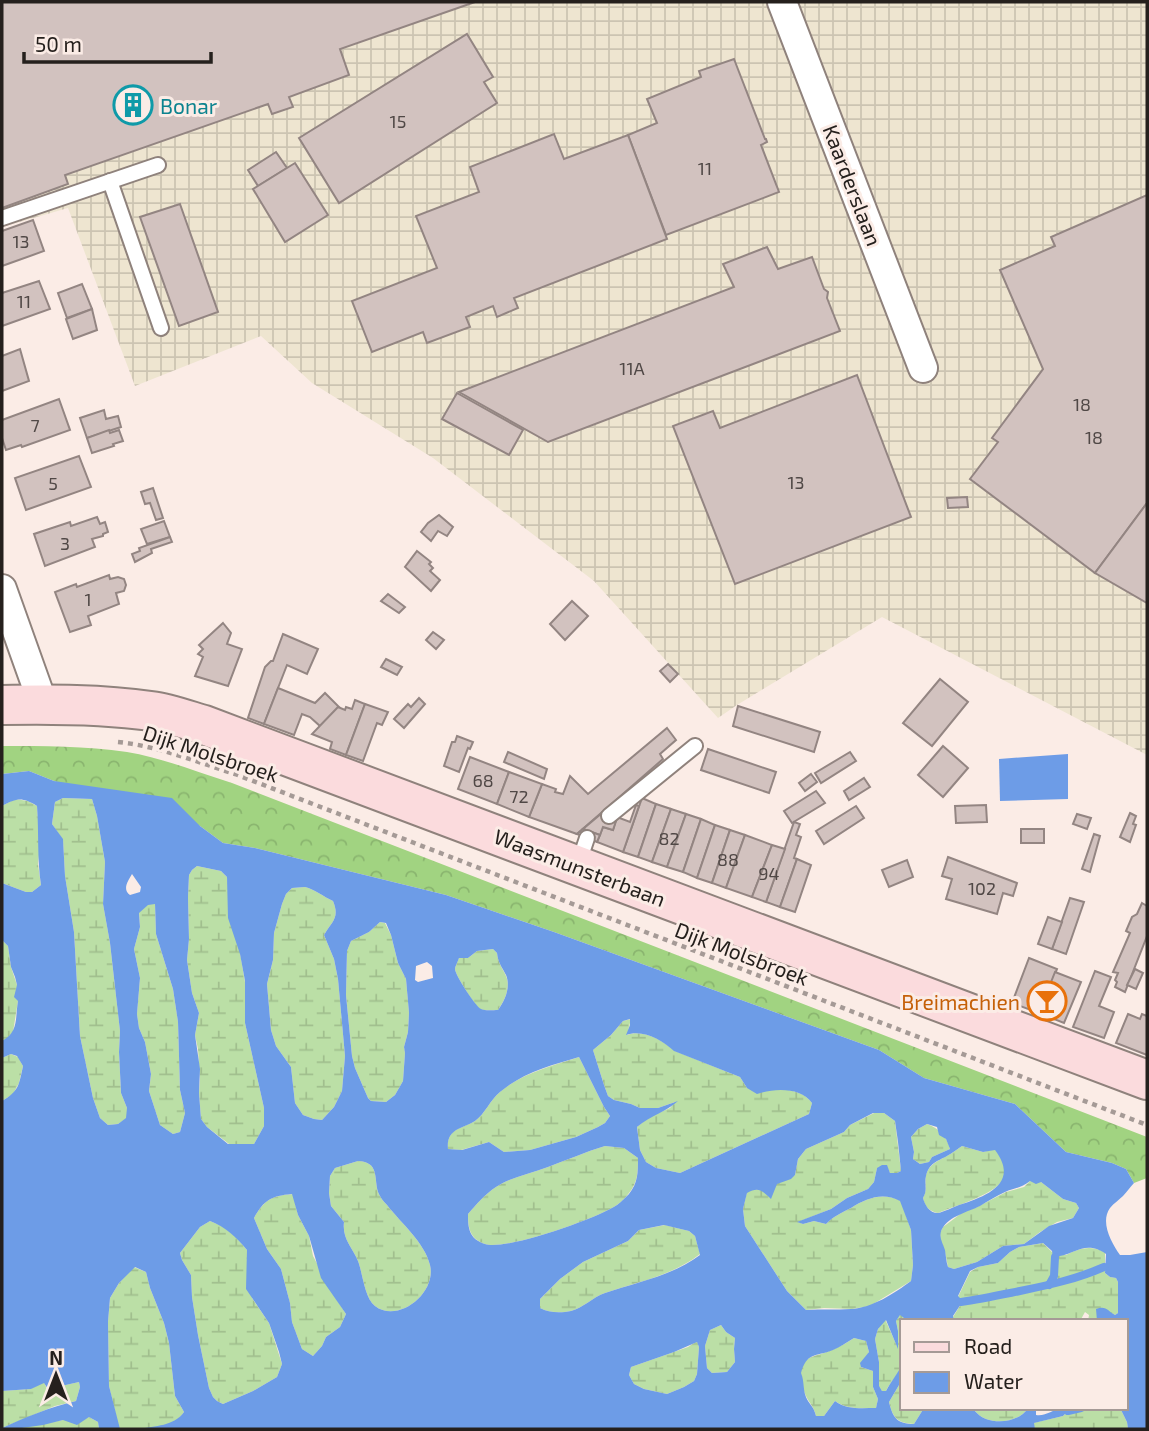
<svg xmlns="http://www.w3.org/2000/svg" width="1149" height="1431" font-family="'Exo 2',sans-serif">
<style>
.industrial{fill:url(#industrial-grid)}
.forest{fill:url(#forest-crowns)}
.wetland{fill:url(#wetland-marsh)}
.water{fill:#6d9ce7;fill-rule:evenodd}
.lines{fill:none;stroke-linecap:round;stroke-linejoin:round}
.stream{stroke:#6d9ce7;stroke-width:8}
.building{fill:#d2c2bf;stroke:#938582;stroke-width:2}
.lane-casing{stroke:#8f827c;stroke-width:18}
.street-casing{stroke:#8f827c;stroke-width:32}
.secondary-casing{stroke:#8f827c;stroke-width:42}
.path{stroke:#a59a96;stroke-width:4.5;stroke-dasharray:5 5;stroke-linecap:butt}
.lane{stroke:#fff;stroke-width:14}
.street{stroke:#fff;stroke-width:28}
.secondary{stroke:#fbdbdd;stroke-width:38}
.labels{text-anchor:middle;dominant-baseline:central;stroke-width:6;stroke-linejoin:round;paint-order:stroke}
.number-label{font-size:18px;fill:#504846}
.culture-label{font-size:21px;fill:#0d838f;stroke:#fbece6;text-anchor:start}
.street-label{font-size:21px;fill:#25201d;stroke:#fbece6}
.food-label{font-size:21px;fill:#c56008;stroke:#fbece6;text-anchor:end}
</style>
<defs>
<pattern id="industrial-grid" width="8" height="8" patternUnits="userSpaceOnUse" patternTransform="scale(1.75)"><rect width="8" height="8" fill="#eee5d0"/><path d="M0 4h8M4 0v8" fill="none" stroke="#ccc4b2"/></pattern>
<pattern id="forest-crowns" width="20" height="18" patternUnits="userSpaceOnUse" patternTransform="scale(1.75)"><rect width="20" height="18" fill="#a1d381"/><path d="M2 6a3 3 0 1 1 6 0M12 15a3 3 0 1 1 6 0" fill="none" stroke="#8ab56f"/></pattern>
<pattern id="wetland-marsh" width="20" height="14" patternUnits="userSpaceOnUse" patternTransform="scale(1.75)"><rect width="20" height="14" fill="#bbdfa6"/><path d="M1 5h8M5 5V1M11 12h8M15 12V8" fill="none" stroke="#a1bf8e"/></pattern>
</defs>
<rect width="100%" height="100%" fill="#fbece6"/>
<polygon class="industrial" points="2,2 1147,2 1147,755 882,617 737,705 718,718 594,581 433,458 312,383 261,336 135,386 68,208 2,227"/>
<path class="forest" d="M2,746c41,0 84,0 125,6 36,6 70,20 105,31l915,354v41l-13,5 -8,-14 -14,-6 -46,-11 -51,-48 -91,-26 -45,-28 -325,-118 -108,-37 -191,-47 -32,-5 -23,-17 -146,-45 -25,-10 -27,3z"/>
<g class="wetland">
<polygon points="63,798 92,799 97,816 105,862 103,904 110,943 120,1031 119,1052 121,1093 127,1108 127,1118 118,1124 108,1125 100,1118 93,1098 80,1036 74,932 65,876 63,840 52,824 55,802"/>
<polygon points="15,799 28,801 37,806 40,846 38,864 41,885 32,892 26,892 2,883 2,806"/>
<polygon points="197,866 221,871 227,877 245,982 245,1023 264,1108 264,1126 254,1144 229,1144 207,1127 201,1119 199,1093 200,1079 198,1049 195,1035 199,1013 192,993 187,960 189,939 188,897 189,875 192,870"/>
<path d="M305,887c9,2 19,10 28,14 7,17 -1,20 -9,34l10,24 4,20 7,77 -3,35 -8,16 -12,13 -8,-1 -11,-4 -8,-12 -4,-36 -15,-21 -5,-16 -4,-46 6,-24 1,-27 8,-29 4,-10 6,-6z"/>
<polygon points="148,904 155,904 156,934 173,989 178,1022 180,1090 185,1113 180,1132 173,1134 160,1125 149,1091 151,1074 145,1042 139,1028 137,1014 140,978 134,949 140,927 139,912"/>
<polygon points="380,922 385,923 391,935 398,963 406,979 409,1013 408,1032 404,1047 405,1053 403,1081 395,1095 386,1102 371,1101 368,1098 355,1068 352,1056 346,995 347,951 351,941 369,932"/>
<polygon points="2,940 8,946 11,967 17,985 18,1001 13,1032 5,1041 2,1041"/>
<path d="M493,949l4,4c1,10 5,14 9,23 5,11 -1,24 -8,34 -5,0 -13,1 -18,-1 -4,-2 -25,-34 -25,-40 0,-2 3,-9 4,-11h9l9,-7z"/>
<path d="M631,1019l-4,16c16,-6 35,5 48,16l65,26 7,11c20,1 53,-3 65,15l-3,11 -129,59 -24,-5 -10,-6 -6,-12 -3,-23 12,-10 21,-9 5,-6 -17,6h-18l-9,-4 -17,-4 -6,-4 -4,-11 -11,-35 18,-15 12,-14z"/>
<polygon points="11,1054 18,1057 23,1066 19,1083 13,1094 2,1101 2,1058"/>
<path d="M579,1057l25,50 6,9 -5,7 -7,4 -22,10 -46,13 -26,2 -15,-10 -28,8 -13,-1c-2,-21 14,-20 27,-28 10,-7 15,-21 25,-29 22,-19 52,-26 79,-35z"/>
<path d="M874,1113h10l11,8 6,50 -4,2h-7l-2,-4 -11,-1 -3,14 -6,7 -21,9 -16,11 -33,13 5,2 11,-3 12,3c8,-8 15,-11 25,-16 16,-10 32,-16 50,-7l10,29 2,35 -2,16 -41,25 -18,3 -28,-1 -18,2 -19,-19 -42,-65 -2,-17 4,-17 7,-3 7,1 34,-15 3,-16 8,-10 38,-17 6,-7z"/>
<path d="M927,1124c12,4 20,13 23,25l-18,8 -3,5 -9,2 -7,-5 1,-7 -3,-15 7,-8z"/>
<path d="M605,1146l19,2 14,10c0,14 0,24 -9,35 -3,4 -8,9 -12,12 -19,13 -111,46 -132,39 -15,-5 -17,-16 -17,-30 8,-9 17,-20 28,-27 15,-10 34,-13 52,-20 19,-7 37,-15 57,-21z"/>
<path d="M962,1146l21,6 12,-3c6,8 12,16 10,26 -4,19 -52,31 -67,38 -9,-2 -13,-6 -15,-15 5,-9 1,-14 3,-23 3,-11 12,-14 21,-19 6,-3 10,-7 15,-10z"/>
<path d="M358,1161c21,1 16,16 20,31 2,5 5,9 9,13 14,18 38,38 43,60 7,28 -32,59 -55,41 -11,-9 -12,-32 -17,-45 -6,-14 -16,-22 -14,-39l-13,-16 -2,-13 1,-17 5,-8z"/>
<polygon points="1030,1181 1041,1182 1063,1199 1076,1203 1079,1208 1073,1218 1057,1222 1040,1232 1024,1244 1003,1246 977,1262 954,1269 948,1267 945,1252 941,1242 940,1233 943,1227 963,1212 977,1207 1006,1192 1024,1187"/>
<path d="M293,1194l5,21 11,21 4,20 22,41 11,17 -6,13 -14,10 -4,9 -9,10 -11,-7 -10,-27 -2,-19 -9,-34 -14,-20 -13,-31c11,-19 17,-22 39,-24z"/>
<polygon points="210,1221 222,1226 235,1236 247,1250 252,1298 269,1323 282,1364 277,1377 253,1391 223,1404 217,1401 213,1397 209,1388 198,1335 192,1297 191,1275 182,1260 180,1253 200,1227"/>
<path d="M665,1225l24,6 6,5 5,18c-28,22 -63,28 -95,39 -12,4 -22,15 -34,18 -10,2 -22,2 -31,-3v-9l20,-20 23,-17 45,-21 11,-11z"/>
<path d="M1043,1243l9,9 14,3c14,-7 24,-10 39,-3v21l5,4 6,1 2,4v31l-3,2 -4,-2 -14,3v5h-9l1,-6 -4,-3 -5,9h-126l-1,-4 8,-13 -3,-7 12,-25 8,-5 20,-4 12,-11 9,-5z"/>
<path d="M134,1267l12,5 4,16 14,35 5,20 6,53 9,16c-12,19 -45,17 -65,17l-10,-43 -1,-64 2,-24 9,-15z"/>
<path d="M900,1314l8,7h-6c0,14 3,33 -1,46 -3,9 -11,15 -15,24h-4l-3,-4v-25l-4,-23 3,-10 7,-10 12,27 1,-15 -2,-10z"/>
<polygon points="721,1325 726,1332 735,1338 734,1349 735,1362 727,1372 712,1373 707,1368 705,1346 710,1330"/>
<path d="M854,1338l12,3 3,11 -8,15 12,4v16l5,12 -2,9c-14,0 -29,2 -41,-7l-11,15h-8c-2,-10 -9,-15 -12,-25 -10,-37 5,-31 30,-42 7,-3 14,-7 20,-11z"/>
<polygon points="697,1341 699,1347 697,1374 694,1381 684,1387 667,1394 644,1389 634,1384 629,1375 631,1367 688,1347"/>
<path d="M902,1380v28h22l-10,16c-17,-1 -21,-6 -25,-22z"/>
<polygon points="44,1382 47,1389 79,1382 80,1387 76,1401 55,1406 2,1428 2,1391 30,1389"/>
<path d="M972,1408h56c-8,13 -28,16 -42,11 -6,-2 -10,-7 -14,-11z"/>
<polygon points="1064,1408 1120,1408 1127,1422 1128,1429 1035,1429 1033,1423 1063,1416 1068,1411"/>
<polygon points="89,1417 98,1422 99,1429 15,1429 63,1420"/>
</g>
<g class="water">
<polygon points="1068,754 1068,799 1000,801 999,759"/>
<path d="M29,771l25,10 118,17 28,28 23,17 32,5 191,47 108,37 325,118 45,28 91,26 51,48 46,11 14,6 8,14c-4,4 -7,9 -11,13 -4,4 -9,7 -13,12 -10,14 1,34 10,47h10l17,-3v177h-19l-1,-7 -7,-14h6v-23l2,-10 -2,-8v-46h-29l-1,-12c10,-4 12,2 19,6l3,-2v-31l-2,-4 -6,-1 -5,-4 1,-19c-22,-15 -31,2 -53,3l-1,-6 -9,-8 -24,4 -9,5 -12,11 -20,4 -8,4 -12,25 3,3v5l-8,12 1,5h-46l-8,-6 -4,6 2,10v18l-12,-29 -8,9 -3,10 4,23v24l3,5h4c5,-10 12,-17 16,-27v16l-13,22c4,16 8,22 25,22l10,-16h48c4,4 8,9 14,11 14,5 34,2 42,-11h8v7c13,2 20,-11 32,-4l-5,5 -29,7 1,6h-896c16,-3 35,-3 45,-17l-9,-16 -6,-53 -5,-20 -14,-35 -4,-16 -11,-5 -16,16 -9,15 -2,24 1,64 11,43h-21l-1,-7 -9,-5 -12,8 -14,-5 -20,5 -28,4h-13v-1c24,-11 48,-21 74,-27l4,-14 -1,-5 -31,7 -4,-6 -13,6 -29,2v-290c17,-10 17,-16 21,-35l-6,-10 -6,-2 -9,4v-17c17,-9 13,-23 16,-40l-4,-4 3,-12 -2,-8 -4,-10 -3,-21 -6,-6v-57l24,9h6l9,-7c-4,-26 -2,-52 -4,-79 -15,-9 -20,-8 -35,0v-32zM63,798l29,1 5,17 8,46 -2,42 7,39 10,88 -1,21 2,41 6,15 -1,10 -8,6 -10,1 -8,-7 -7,-20 -13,-62 -6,-104 -9,-56 -2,-37 -11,-15 3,-22zM197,866l24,5 6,6 1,41 12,36 5,27v42l19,85v18l-10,18h-26l-21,-17 -6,-8 -2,-26 1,-24 -5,-34 4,-22 -7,-20 -5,-33 2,-21 -1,-42 1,-22 3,-5zM132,874l9,13 -1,5 -10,3c-8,-6 -2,-14 2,-21zM305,887c9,2 19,10 28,14 7,17 -1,20 -9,34l10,24 4,20 7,77 -3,35 -8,16 -12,13 -8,-1 -11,-4 -8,-12 -4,-36 -15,-21 -5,-16 -4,-46 6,-24 1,-27 8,-29 4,-10 6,-6zM155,904l1,30 17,55 5,33 2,68 5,23 -5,19 -7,2 -13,-9 -11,-34 2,-17 -6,-32 -6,-14 -2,-14 3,-36 -6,-29 6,-22 -1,-14 9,-8zM380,922l6,1 5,12 7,28 8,16 3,34 -1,19 -4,15 1,6 -2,28 -8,14 -9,7 -15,-1 -3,-3 -13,-30 -3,-12 -6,-61 1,-44 4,-10 18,-9zM493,949l4,4c1,10 5,14 9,22 5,12 -1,25 -8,35 -5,0 -13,1 -17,-1 -5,-2 -26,-34 -26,-40 0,-2 3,-8 4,-11h9l9,-7zM427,962l5,4 1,12 -15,4 -3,-2 1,-14zM630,1019v6l-4,10c17,-6 36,5 48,16l66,26 7,11 10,6c17,-6 44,-7 55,9l-3,11 -129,59 -24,-5 -10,-6 -6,-12 -3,-23c14,-12 29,-15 41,-26l-20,7h-18l-9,-4 -17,-4 -6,-4 -4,-11 -11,-35 18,-15 12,-14zM579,1057l25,50 6,9 -5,7 -7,4 -22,10 -46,13 -26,2 -15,-10 -27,8 -14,-1c-2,-21 15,-20 27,-28 10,-7 15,-21 25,-29 22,-19 52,-27 79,-35zM873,1113h11l11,8 3,21 3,29 -4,2h-7l-3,-8h-5l-5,3 -3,14 -6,7 -21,9 -16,11 -34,13 6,2 11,-3 12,3c8,-8 15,-11 25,-16 16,-10 32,-16 49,-7l11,29 2,35 -2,16c-16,12 -39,27 -60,28 -15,1 -29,0 -45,1l-19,-19 -42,-65 -2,-17 4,-16c12,-7 15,-2 24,6l6,-15 14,-5 4,-4 3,-16 8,-10 38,-17 6,-7zM927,1124l10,3 2,8 7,4 4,10 -18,8 -3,5 -9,2 -7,-5 1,-7 -3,-15 7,-8zM605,1146l19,2 14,10c0,14 0,25 -9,36 -3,3 -8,8 -12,11 -19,13 -111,46 -132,39 -16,-5 -17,-16 -17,-30 8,-9 17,-20 28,-27 15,-10 34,-13 52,-20 19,-7 37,-15 57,-21zM962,1146l21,6 12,-2c25,33 -8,46 -36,55 -6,2 -15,7 -21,8 -9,0 -13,-8 -15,-15 5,-8 1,-14 3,-22 3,-13 12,-15 21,-20 6,-3 10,-7 15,-10zM358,1161c21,1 16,16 20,31 2,5 5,9 9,13 14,18 38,38 43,60 7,28 -32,59 -55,41 -11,-9 -12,-32 -17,-45 -6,-14 -16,-22 -14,-39l-13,-16 -2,-13 1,-17 5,-8zM1030,1181l6,3 5,-2 22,17 13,4 3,5 -6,10 -24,8 -25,18 -21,2 -26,16 -23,7 -6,-2c-2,-6 -2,-11 -3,-17 -2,-7 -7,-13 -3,-21 7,-13 26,-17 38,-23 8,-5 16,-10 25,-14 9,-4 17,-4 25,-11zM292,1194l6,21 11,21 12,42 25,36 -6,13 -14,10 -4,9 -9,10 -11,-7 -10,-27 -2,-19 -9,-34 -14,-20 -13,-31c10,-18 17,-22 38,-24zM210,1221c16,6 26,16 37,29l-1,39 23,34 10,29 3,12 -5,13 -24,14 -30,13 -6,-3 -4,-4 -4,-9 -11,-53 -6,-38 -1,-22 -9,-15 -2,-7 20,-26zM664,1225l25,6 6,5 5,19c-28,21 -63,27 -95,38 -12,4 -22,15 -34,18 -10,2 -22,2 -31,-3v-9l20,-20 23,-17 45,-21 11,-11zM721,1325l5,7 9,6 -1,11 1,13 -8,10 -15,1 -5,-5 -2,-22 5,-16zM854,1338l12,3 3,11 -9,11 1,4 12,4v16l5,12 -2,9c-14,0 -30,2 -41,-7l-11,15h-8c-2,-8 -4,-9 -8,-15 -6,-9 -3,-19 -7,-28 6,-21 14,-16 32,-23 7,-3 14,-8 21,-12zM697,1342l2,5 -2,27 -3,7 -10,6 -17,7 -23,-5 -10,-5 -5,-9 2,-8 43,-15z"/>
</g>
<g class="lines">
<g class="stream">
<polyline points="1049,1285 1054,1276 1055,1257"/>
<path d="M961,1302c20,-3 39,-7 59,-11 29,-6 57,-12 84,-24"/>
<polyline points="1068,1411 1081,1408"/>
</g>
</g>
<g class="building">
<polygon points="2,2 475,2 340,49 349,75 289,97 293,107 272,114 268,104 65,175 68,184 2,208"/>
<polygon points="467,34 493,77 484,82 497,103 339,203 299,138"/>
<polygon points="734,59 765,139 766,139 767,142 761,145 779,192 666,235 628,135 657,123 647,99 701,77 699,71"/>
<polygon points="554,134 564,159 628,135 667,239 514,298 518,308 497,317 493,306 466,317 470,327 427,343 423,332 372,352 352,301 437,268 416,216 479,192 470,167"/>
<polygon points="276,152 287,168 258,186 248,170"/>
<polygon points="295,163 328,215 285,242 253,189"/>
<polygon points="1147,195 1147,503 1095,573 970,479 998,442 992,438 1043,369 1000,270 1055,246 1051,237"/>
<polygon points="180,204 218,312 179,326 140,217"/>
<polygon points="33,220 44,251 2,266 2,231"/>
<polygon points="767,247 778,269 812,257 824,289 828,292 827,298 840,331 548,442 459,392 734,287 723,264"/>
<polygon points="39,281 50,309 2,326 2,293"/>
<polygon points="82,284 92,309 67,318 58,293"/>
<polygon points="92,309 97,330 73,339 66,319"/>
<polygon points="20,349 29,381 2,391 2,356"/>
<polygon points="857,375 911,517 735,584 673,426 713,411 720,428"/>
<polygon points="457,393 523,430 509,455 442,419"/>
<polygon points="59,399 70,430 22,447 21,445 6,450 2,438 2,420"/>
<polygon points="104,410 106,419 118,416 121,427 87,438 80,418"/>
<polygon points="109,430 110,433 119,430 123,441 113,444 114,446 92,453 87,438"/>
<polygon points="79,456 91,487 26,510 15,478"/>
<polygon points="153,488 163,518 156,520 150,503 145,504 141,492"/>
<polygon points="967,497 968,507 948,508 947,498"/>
<polygon points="1147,503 1147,603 1095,573"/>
<polygon points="439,515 453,527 447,536 438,531 431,541 421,532 428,523"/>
<polygon points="97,517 100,524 105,522 108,532 103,534 103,536 92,539 95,547 45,566 34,534 70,522 71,526"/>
<polygon points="164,521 170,537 147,544 141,529"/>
<polygon points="170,537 172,542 151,549 152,553 135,562 132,554 140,551 139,548"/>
<polygon points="417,551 431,562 429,564 433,568 430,571 440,580 431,591 405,567"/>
<polygon points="109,575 110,579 118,577 124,579 126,585 124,591 116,593 119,604 88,616 91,625 70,632 55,592 76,584 77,587"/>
<polygon points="388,594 405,607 399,613 381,601"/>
<polygon points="572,601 588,616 565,640 550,624"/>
<polygon points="223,623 231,633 227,644 242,649 228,686 195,676 203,657 198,654 203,649 199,645"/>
<polygon points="433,632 444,640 436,649 426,640"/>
<polygon points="283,634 318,649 307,674 287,665 264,724 248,718 265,667 271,661 273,661"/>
<polygon points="386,659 402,667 397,675 381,667"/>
<polygon points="668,664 678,674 670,682 660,671"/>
<polygon points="940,679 968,702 932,746 903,723"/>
<polygon points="278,688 315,703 325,693 339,707 320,726 310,717 302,714 294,735 264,724"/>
<polygon points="419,698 425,704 404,728 394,719 408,704 411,707"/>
<polygon points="355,700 365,704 346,755 330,749 332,742 312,734 338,707 345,710 346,707 352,709"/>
<polygon points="365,704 388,712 382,725 377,723 363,761 346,755"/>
<polygon points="738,706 820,732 814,752 733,726"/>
<polygon points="667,728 676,740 660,754 663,759 577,834 529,817 542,784 556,789 555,792 563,794 570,776 588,794"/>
<polygon points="457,736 473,742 470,749 468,748 459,772 444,766 452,742 455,742"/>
<polygon points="943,746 968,768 943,797 918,775"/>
<polygon points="708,749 776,772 769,793 701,770"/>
<polygon points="508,752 547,769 544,779 504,762"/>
<polygon points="850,752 856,761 821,783 815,773"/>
<polygon points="470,757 509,772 497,804 458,789"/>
<polygon points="509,772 542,784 529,817 497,804"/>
<polygon points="811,774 817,782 805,791 799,783"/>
<polygon points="864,778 870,787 849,800 844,791"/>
<polygon points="816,791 825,803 792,823 784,811"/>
<polygon points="642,798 656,804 638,857 623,852"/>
<polygon points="656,804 671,809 652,862 638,857"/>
<polygon points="636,805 639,806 623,852 597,842 603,827 613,830 617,817 630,822"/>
<polygon points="986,805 987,822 956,823 955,806"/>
<polygon points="856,806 864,818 824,844 816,831"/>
<polygon points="671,809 686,814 667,867 652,862"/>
<polygon points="602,813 617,818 613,830 603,827 600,835 583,829"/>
<polygon points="1130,813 1136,816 1133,824 1136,825 1130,842 1120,837"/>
<polygon points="686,814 701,819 683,872 667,867"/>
<polygon points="1077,814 1091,818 1087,829 1073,824"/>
<polygon points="701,819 715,825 697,878 683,872"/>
<polygon points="794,822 800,824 796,835 801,837 794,858 797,859 780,907 766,902"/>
<polygon points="715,825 730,830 712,883 697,878"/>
<polygon points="583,829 600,835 597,842 577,834"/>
<rect x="1021" y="829" width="23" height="14"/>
<polygon points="730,830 745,835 726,888 712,883"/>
<polygon points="1094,834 1100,836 1090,872 1082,869"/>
<polygon points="745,835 772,845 752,897 726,888"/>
<polygon points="772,845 785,849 766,902 752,897"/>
<polygon points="948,857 1017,883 1013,896 1003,893 997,914 946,899 952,879 942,876"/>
<polygon points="797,859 811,865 795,912 780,907"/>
<polygon points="907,860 913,877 889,887 882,870"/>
<polygon points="1070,898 1084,902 1066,954 1052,949"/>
<polygon points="1142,903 1147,906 1147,936 1125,992 1115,987 1117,982 1115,980 1118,973 1113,972 1130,933 1126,931 1132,917 1137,914"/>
<polygon points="1048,917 1062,922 1052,949 1038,944"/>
<polygon points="1029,958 1057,969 1039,1013 1012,1003"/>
<polygon points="1135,969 1143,973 1136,989 1127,985"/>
<polygon points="1095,971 1111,977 1099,1006 1114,1012 1104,1038 1073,1027"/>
<polygon points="1055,972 1081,982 1064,1023 1039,1013"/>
<polygon points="1128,1014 1140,1019 1142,1014 1147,1016 1147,1055 1116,1043"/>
</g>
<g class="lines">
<g class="lane-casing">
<g id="lane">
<polyline points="110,181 161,328"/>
<polyline points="2,218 158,165"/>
<polyline points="609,816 695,746"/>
<polyline points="578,865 587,838"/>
</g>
</g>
<g class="street-casing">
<g id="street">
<polyline points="782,2 923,368"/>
<polyline points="2,589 43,704"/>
</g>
</g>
<g class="secondary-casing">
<path id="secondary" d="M2,705c49,-1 99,-1 149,6 17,2 36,9 53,14l943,355"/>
</g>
<path class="path" d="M118,742c40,4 79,20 117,32l912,351"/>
<use href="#lane" class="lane"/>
<use href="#street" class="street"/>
<use href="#secondary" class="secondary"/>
</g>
<defs>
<g id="building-ring" transform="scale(2.0125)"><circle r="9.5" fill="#fbece6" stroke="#0f9aa8" stroke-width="1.5"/><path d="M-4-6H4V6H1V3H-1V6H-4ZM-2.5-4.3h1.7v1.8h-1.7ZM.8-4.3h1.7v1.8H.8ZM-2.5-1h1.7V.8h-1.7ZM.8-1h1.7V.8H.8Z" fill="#0f9aa8"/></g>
<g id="bar-ring" transform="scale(2.0125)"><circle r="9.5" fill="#fbece6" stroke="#e8710a" stroke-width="1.5"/><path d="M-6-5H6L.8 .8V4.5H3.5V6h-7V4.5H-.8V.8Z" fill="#e8710a"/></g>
</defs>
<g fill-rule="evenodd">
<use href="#building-ring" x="133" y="105"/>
<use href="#bar-ring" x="1047" y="1001"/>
</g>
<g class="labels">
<g class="number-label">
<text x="398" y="121">15</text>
<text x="705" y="168">11</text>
<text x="21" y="241">13</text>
<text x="24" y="301">11</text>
<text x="632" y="368">11A</text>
<text x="1082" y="404">18</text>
<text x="35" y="425">7</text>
<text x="1094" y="437">18</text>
<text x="796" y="482">13</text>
<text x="53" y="483">5</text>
<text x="65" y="543">3</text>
<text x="88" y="599">1</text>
<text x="483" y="780">68</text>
<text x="519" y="796">72</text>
<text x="669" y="838">82</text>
<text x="728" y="859">88</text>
<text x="769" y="873">94</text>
<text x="982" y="888">102</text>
</g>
<g class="culture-label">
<text x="160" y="105">Bonar</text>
</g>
<g class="street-label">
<text transform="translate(853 185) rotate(69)">Kaarderslaan</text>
<text transform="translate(211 753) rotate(18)">Dijk Molsbroek</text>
<text transform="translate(580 867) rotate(21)">Waasmunsterbaan</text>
<text transform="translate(742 953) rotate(21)">Dijk Molsbroek</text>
</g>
<g class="food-label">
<text x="1020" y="1001">Breimachien</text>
</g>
</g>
<rect width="1149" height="1431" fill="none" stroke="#25201d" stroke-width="7"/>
<rect x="900" y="1319" width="228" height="91" fill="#fbece6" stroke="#a59a96" stroke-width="2"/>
<rect x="914" y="1342" width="35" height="10" fill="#fbdbdd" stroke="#a59a96" stroke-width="2"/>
<text x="964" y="1354" font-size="21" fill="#25201d">Road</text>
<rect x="914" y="1372" width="35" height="21" fill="#6d9ce7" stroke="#a59a96" stroke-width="2"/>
<text x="964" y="1389" font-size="21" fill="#25201d">Water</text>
<g transform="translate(56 1375)" stroke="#fbece6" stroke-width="5" paint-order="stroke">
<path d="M0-5L12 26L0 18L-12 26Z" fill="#25201d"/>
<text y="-10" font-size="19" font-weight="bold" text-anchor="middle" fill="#25201d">N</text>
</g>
<path d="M24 52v10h187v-10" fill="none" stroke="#25201d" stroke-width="3.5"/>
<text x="35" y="52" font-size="21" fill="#25201d" stroke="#fbece6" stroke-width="5" paint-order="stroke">50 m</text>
</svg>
